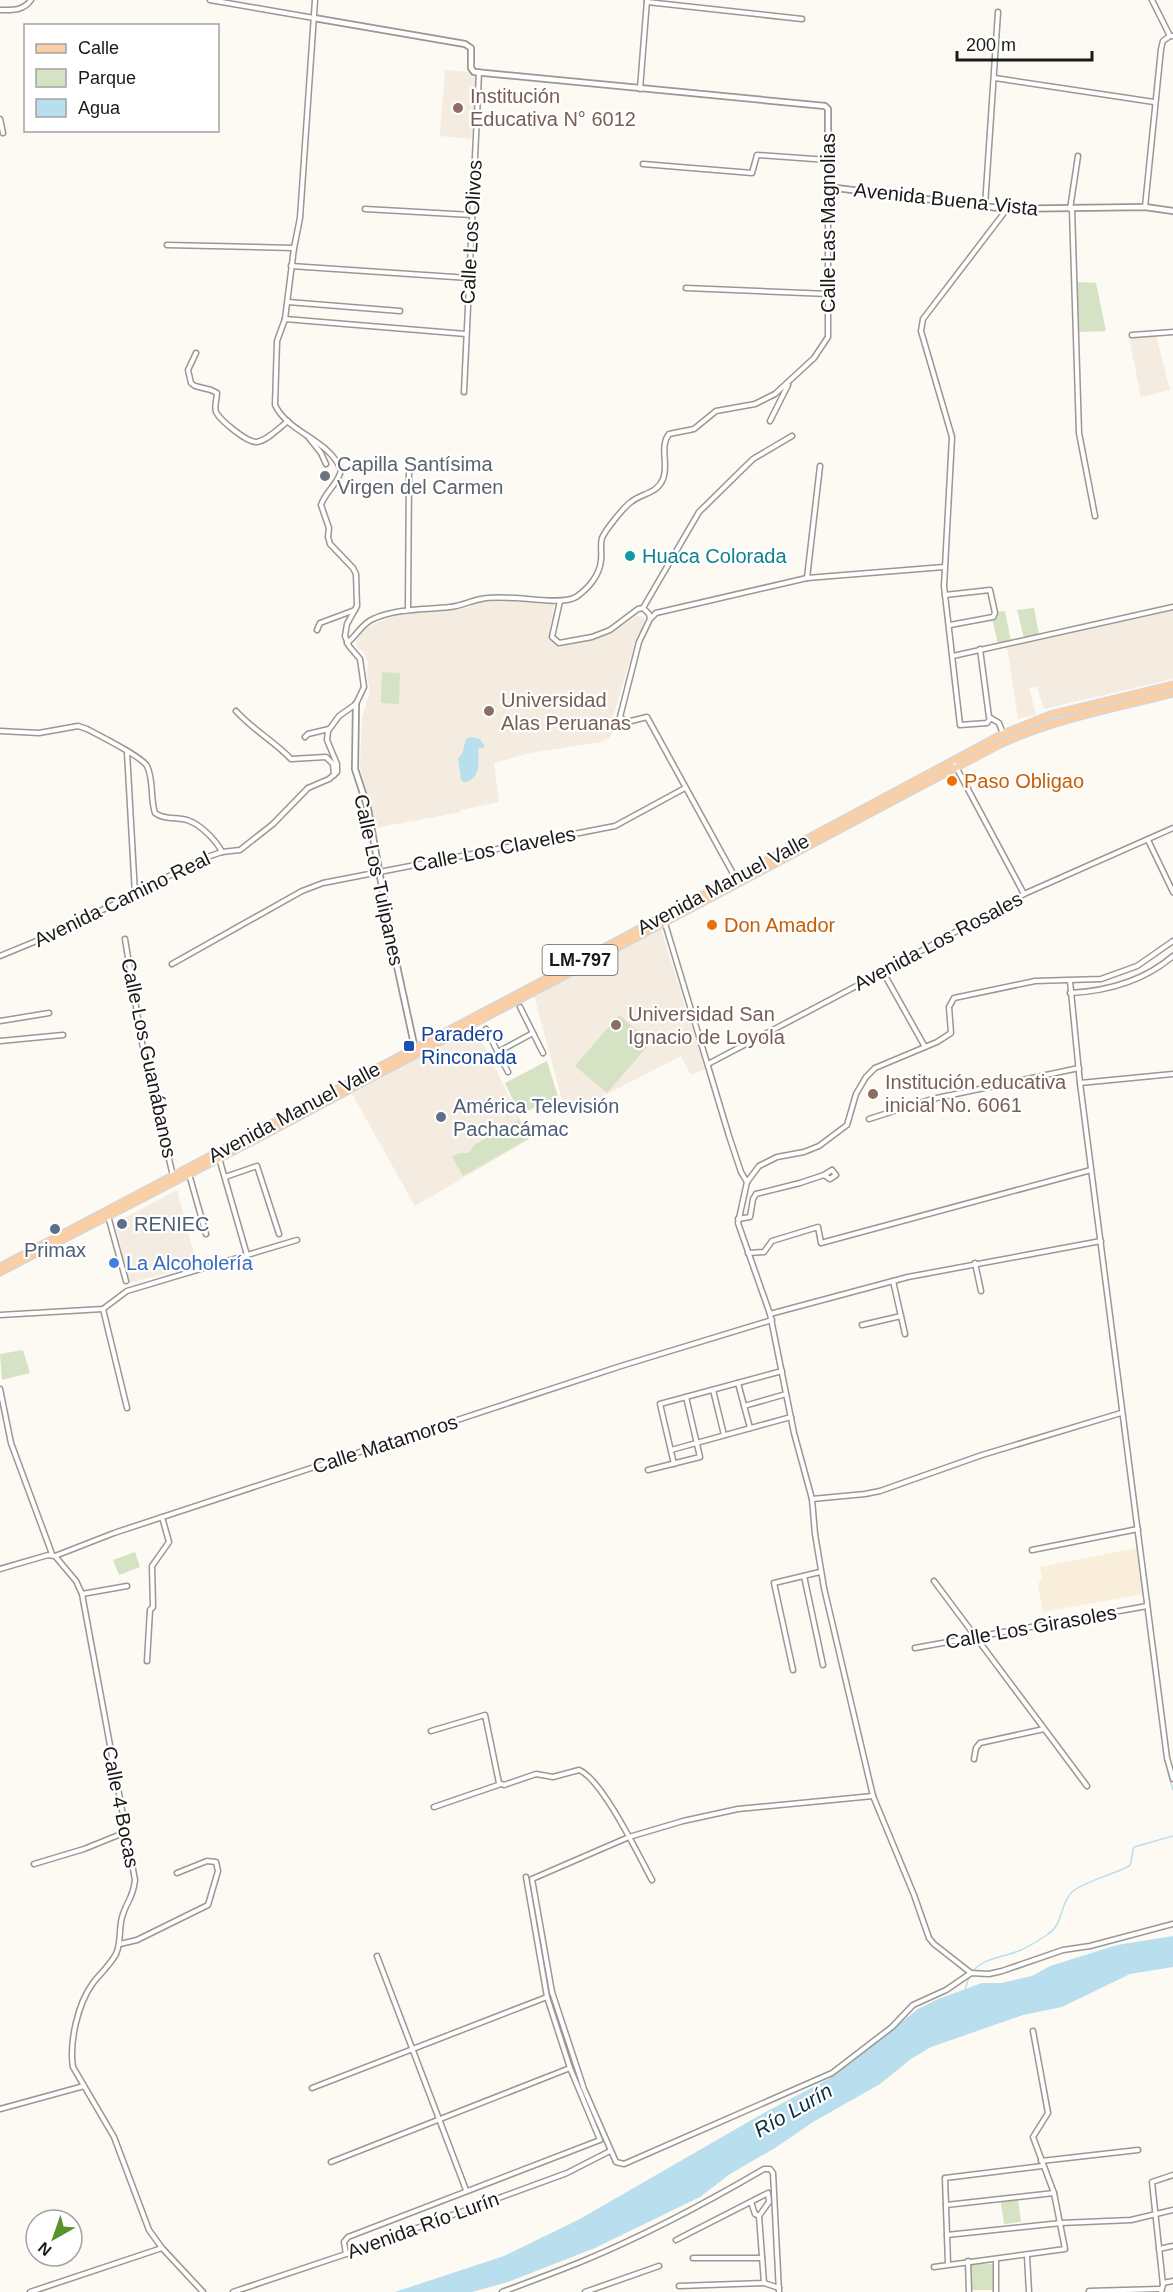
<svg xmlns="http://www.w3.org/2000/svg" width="1173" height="2292" font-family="Arial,sans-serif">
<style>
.built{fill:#f4ece0}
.industrial{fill:#f9eed9}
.green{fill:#d5e2c4}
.water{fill:#b9dfef}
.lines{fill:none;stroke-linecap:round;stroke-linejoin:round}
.stream{stroke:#b9dfef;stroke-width:1.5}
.minor-casing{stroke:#9b9792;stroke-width:7}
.tertiary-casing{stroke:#9b9792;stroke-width:8}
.primary-casing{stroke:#d6d6d5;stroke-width:9}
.minor{stroke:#fff;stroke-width:4}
.tertiary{stroke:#fff;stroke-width:4.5}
.primary{stroke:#fbcfa6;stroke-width:6}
.education-dot{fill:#8d6e63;stroke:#fff;stroke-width:2}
.worship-dot{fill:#6b7280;stroke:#fff;stroke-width:2}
.culture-dot{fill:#0f9aa8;stroke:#fff;stroke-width:2}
.food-dot{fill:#e8710a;stroke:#fff;stroke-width:2}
.transit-dot{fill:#1a4fb4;stroke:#fff;stroke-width:2}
.service-dot{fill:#5c6f8a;stroke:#fff;stroke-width:2}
.shop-dot{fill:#3f7fe0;stroke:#fff;stroke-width:2}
.labels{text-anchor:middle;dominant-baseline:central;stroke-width:4.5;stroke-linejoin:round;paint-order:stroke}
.shield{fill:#fff;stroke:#5f5f5d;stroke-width:1.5}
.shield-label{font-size:18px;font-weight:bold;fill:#1b1a18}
.education-label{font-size:20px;fill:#785e54;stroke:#fff;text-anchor:start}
.street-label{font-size:20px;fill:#1b1a18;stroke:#fff}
.worship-label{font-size:20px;fill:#5b616d;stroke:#fff;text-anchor:start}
.culture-label{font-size:20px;fill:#0d838f;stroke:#fff;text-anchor:start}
.food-label{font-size:20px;fill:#c56008;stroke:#fff;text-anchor:start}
.transit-label{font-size:20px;fill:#164399;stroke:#fff;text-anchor:start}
.service-label{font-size:20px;fill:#4e5e75;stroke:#fff;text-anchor:start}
.shop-label{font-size:20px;fill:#366cbe;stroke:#fff;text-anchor:start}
.water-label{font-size:21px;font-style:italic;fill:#0c2f3c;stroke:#fff}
</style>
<rect width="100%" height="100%" fill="#fdf9f3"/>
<g class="built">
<polygon points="445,70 470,72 476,80 471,139 440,136"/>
<polygon points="1156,336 1170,390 1141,397 1129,337"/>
<polygon points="484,599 550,602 554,605 549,638 552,643 559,647 608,635 637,616 644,617 646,621 636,639 614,714 612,734 609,738 601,742 530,753 494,763 499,802 461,810 461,812 376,828 360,767 362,718 370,692 367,675 368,662 364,652 357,647 356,641 363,629 400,613 468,608"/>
<polygon points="1173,609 1173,679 1044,709 1037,687 1029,688 1036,715 1018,719 1007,647"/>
<polygon points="661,929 705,1069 691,1075 681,1056 566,1115 534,995"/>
<polygon points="475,1027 530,1139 415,1206 352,1094"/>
<polygon points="177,1190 197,1265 129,1283 115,1223"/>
</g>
<polygon class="industrial" points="1137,1548 1143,1594 1043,1612 1038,1585 1042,1576 1040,1567"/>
<g class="green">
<polygon points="1077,282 1096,283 1106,331 1079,332"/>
<polygon points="1034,608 1039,635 1024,638 1017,610"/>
<polygon points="1005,611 1011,642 998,644 992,618 995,612"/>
<polygon points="382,672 400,673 399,704 381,703"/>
<polygon points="619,1015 651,1042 607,1093 575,1066"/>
<polygon points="547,1061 560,1103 545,1109 543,1104 520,1114 505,1083"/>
<polygon points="519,1120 528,1139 463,1176 452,1157 459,1153 469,1153 474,1145"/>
<polygon points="23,1350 30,1373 2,1380 0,1354"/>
<polygon points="135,1552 140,1567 119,1575 113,1560"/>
<polygon points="1018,2200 1021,2222 1004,2224 1001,2202"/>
<polygon points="970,2263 994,2264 994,2290 972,2290"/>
</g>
<g class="water">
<path d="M471,737l9,2 5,8 -7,2c1,12 3,31 -14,33l-3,-2 -3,-22 4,-4 4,-15z"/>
<polygon points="1173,1936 1173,1967 1130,1974 1062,2007 1023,2015 931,2047 911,2059 880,2084 813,2122 775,2148 730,2174 700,2197 595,2248 508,2282 472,2292 395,2292 504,2256 578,2220 762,2114 830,2078 918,2009 938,1999 982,1983 1001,1983 1032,1976 1050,1966 1117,1945"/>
</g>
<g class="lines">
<g class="stream">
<polyline points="1168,1773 1173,1790"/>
<path d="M971,1973c12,-15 29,-15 45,-21 11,-4 22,-11 32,-18 16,-10 11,-29 24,-42 10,-10 55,-22 58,-27 2,-5 2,-13 4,-18l39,-11"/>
<polyline points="965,1990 969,1977"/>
</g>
<g class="minor-casing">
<g id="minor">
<polyline points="210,0 314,18"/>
<polyline points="1152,0 1170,36 1173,36"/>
<polyline points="647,2 802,19"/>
<path d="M0,10c13,0 23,1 31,-10"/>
<polyline points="995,78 1154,102"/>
<polyline points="640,89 647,0"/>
<polyline points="0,119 3,133"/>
<polyline points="643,164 752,173 757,155 828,160"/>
<polyline points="985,206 998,12"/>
<polyline points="1145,207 1161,49 1163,41 1170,36"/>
<polyline points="365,209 472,215"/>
<polyline points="1070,209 1078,156"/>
<polyline points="1072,209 1079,433 1095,516"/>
<polyline points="167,245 294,248"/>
<polyline points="291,266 469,278"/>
<polyline points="686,288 829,294"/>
<polyline points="288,302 400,311"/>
<polyline points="285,319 466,334"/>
<polyline points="1132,335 1173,332"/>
<path d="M196,353l-8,17 3,13 4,3 16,4 6,3c0,6 -3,13 -1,19 4,8 31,31 41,30 11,-2 22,-14 31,-21"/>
<polyline points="464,392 479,72"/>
<polyline points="770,421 788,385"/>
<polyline points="309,438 321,453 326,464"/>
<polyline points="807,578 820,466"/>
<polyline points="945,595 990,590 995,613 993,617 950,625"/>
<polyline points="560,601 552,637 559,643 592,637 610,630 638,609 643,608 649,614 650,619 639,642 620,717 627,722 647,717 736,879"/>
<polyline points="643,608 699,512 753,459 792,436"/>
<polyline points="408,609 409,471"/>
<polyline points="651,618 656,613 807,578 944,567"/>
<polyline points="317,630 320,623 355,610"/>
<path d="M347,643c10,-7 14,-19 26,-24 25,-11 51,-9 77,-12 11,-1 20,-6 31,-8 11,-3 25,-1 36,-1 15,1 48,6 59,-1 12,-8 24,-22 25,-37 1,-7 -1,-16 1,-22 4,-9 22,-31 29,-36 11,-9 26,-8 32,-23 6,-15 -4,-32 6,-45l25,-5 22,-18 39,-7 20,-10 39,-36 14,-21v-150"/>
<polyline points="980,649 989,717 999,723 1003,734"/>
<polyline points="953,656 1173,607"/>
<path d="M236,711c17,19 38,30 55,48l35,-2 7,7 1,11"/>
<polyline points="990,719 987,723 960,725 944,586 952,437 921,331 923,319 1007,209"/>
<path d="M0,731l39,2 39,-7 9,3c13,7 54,27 60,37 7,14 3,32 8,47 9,7 21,4 32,7 13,4 29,20 35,32"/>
<polyline points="305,737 308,734 329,729"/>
<polyline points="127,752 135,894"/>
<polyline points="955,765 1024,894"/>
<polyline points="1148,840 1173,892"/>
<polyline points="664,920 729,1136 741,1172 747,1182"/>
<polyline points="125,939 142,1043 173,1176"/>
<path d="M0,956l51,-21 84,-41 66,-35 21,-7 18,-2 33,-26 35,-36 21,-9 8,-7v-8l-10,-24 1,-9 11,-15 17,-12 8,-17 -4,-28 -11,-13 -4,-10 2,-12 10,-18 -1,-32 -3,-6 -23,-24 -2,-7 1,-9 -8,-23c4,-13 18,-22 20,-35 -12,-31 -52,-36 -66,-65l2,-64 8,-22 9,-71 6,-30 15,-218"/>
<polyline points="172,964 302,891 323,883 615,826 685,788"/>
<polyline points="883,972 925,1047"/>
<polyline points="1070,981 1080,1083 1167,1758 1173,1779"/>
<path d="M1070,993c39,-2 74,-12 103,-37"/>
<polyline points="520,1007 543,1053"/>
<polyline points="0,1021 49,1013"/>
<polyline points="486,1029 508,1072"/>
<polyline points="0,1041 63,1035"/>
<polyline points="498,1052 533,1033"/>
<polyline points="708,1064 883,972 1024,894 1173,828"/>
<polyline points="1080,1083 1173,1074"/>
<polyline points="869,1119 932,1099 1079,1068"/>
<polyline points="219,1158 247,1255"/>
<polyline points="189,1174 206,1234"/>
<polyline points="225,1177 257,1166 279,1234"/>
<polyline points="108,1216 126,1281"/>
<polyline points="738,1219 750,1217 753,1199 756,1194 800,1183 824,1175 832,1170 836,1175 830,1179 824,1175"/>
<polyline points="748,1253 764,1252 772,1241 818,1227 821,1243 1091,1170"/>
<polyline points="975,1263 981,1291"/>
<polyline points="893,1281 905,1334"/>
<polyline points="103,1309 127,1408"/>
<polyline points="770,1314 908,1277 1101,1241"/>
<polyline points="0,1315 103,1309 127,1291 297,1240"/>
<polyline points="862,1325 901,1316"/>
<polyline points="738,1383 750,1428"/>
<polyline points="0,1389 11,1443 52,1554"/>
<polyline points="713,1390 724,1435"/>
<polyline points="744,1406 786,1394"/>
<polyline points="671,1450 791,1417"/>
<polyline points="674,1464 660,1404 782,1371"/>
<polyline points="648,1470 700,1457 686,1397"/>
<polyline points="812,1499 865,1494 880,1491 982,1455 1121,1413"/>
<polyline points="1032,1550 1138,1529"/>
<path d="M55,1556l21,25 6,13 53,286c-2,18 -7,19 -12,34 -5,13 -1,27 -7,40 -6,11 -16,20 -23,29 -15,20 -24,59 -20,84l41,70 35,93 13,18 41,44"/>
<polyline points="0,1569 48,1555 55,1556 114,1533 621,1366 772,1320"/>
<polyline points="804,1576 823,1665"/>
<polyline points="934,1581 1087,1786"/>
<polyline points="82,1594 127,1586"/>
<polyline points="915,1648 1147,1606"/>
<polyline points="147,1661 150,1610 153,1607 152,1566 169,1542 162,1517"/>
<polyline points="793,1670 774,1583 820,1572"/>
<path d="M431,1731l54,-16 14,68 5,2 32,-11 17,3 26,-7c23,9 60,86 73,110"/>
<polyline points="974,1759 976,1748 980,1743 1044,1729"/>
<polyline points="873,1796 738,1809 683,1821 629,1837 532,1879 552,1992 584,2089 616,2162 624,2164 832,2073 892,2027 913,2005 946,1990 971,1973 989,1974 1002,1971 1063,1950 1090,1946 1173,1924"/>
<polyline points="434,1807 501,1784"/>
<polyline points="34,1864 84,1849 126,1832"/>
<polyline points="120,1944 137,1940 208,1905 218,1871 216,1862 207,1861 177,1873"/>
<polyline points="377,1956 466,2190"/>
<polyline points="971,1973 934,1944 929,1938 914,1895 873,1796 824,1588 815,1534 812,1499 794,1433 770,1314 738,1223 747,1182 759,1166 777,1157 804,1152 819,1146 847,1125 856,1094 866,1077 875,1068 937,1042 951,1033 949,1007 954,998 1035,981 1101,979 1137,966 1173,941"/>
<polyline points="312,2088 547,1997"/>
<polyline points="0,2109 84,2086"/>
<polyline points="1041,2161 1138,2150"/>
<polyline points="331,2162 570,2068"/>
<polyline points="751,2202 755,2214 759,2216"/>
<polyline points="946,2205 1054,2193"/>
<polyline points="947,2235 1061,2223 1131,2220 1173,2210"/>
<polyline points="676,2240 768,2193 769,2202 759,2216 764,2283 679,2286"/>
<polyline points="1159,2249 1173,2246"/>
<polyline points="346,2254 344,2242 348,2237 600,2140 570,2068 547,1997 526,1877"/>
<polyline points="1027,2256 1029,2292"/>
<polyline points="693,2258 762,2258"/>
<polyline points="968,2261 969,2292"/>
<polyline points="948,2264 945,2178 1042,2166"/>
<polyline points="934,2267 1065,2249 1054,2193 1033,2137 1048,2113 1033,2031"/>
<polyline points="764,2283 779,2288"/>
<polyline points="1163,2283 1173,2281"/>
<polyline points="1089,2291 1160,2289"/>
<polyline points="30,2292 162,2248"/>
<polyline points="233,2292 346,2254 567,2173 610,2151"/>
<path d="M502,2292c27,-10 54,-20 81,-31 63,-26 123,-58 181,-92h6l3,4 6,119"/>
<polyline points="585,2292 659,2266"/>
<polyline points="996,2292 996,2260"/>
<polyline points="1161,2292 1163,2285 1152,2182 1173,2175"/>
</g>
</g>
<g class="tertiary-casing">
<g id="tertiary">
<polyline points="314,18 465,44 471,48 471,68 474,72 825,106 828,109 828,187 1007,209 1145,207 1173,211"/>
<polyline points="356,704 355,769 368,809 392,943 415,1049"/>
</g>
</g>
<g class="primary-casing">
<g id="primary">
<polyline points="0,1267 533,986 1003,734 1053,714 1173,685"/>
<path d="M0,1272l264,-137 734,-390c55,-26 116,-37 175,-52"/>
</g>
</g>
<use href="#minor" class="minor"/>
<use href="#tertiary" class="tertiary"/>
<use href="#primary" class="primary"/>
</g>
<g class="education-dot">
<circle cx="458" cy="108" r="6"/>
<circle cx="489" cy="711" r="6"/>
<circle cx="616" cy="1025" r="6"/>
<circle cx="873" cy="1094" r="6"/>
</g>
<circle class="worship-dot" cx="325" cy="476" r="6"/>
<circle class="culture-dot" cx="630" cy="556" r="6"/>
<g class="food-dot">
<circle cx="952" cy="781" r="6"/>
<circle cx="712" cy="925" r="6"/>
</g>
<rect class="transit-dot" x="403" y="1040" width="12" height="12" rx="3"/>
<g class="service-dot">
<circle cx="441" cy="1117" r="6"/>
<circle cx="122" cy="1224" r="6"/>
<circle cx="55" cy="1229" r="6"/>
</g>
<circle class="shop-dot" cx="114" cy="1263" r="6"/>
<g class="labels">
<rect class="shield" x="542.5" y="945" width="75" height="30" rx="4.5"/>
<g class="shield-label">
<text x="580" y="960">LM-797</text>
</g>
<g class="education-label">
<text x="470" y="96">Institución<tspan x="470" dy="23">Educativa N° 6012</tspan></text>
<text x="501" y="700">Universidad<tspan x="501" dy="23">Alas Peruanas</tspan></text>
<text x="628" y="1014">Universidad San<tspan x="628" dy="23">Ignacio de Loyola</tspan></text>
<text x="885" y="1082">Institución educativa<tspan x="885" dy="23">inicial No. 6061</tspan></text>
</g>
<g class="street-label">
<text transform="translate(946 199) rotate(6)">Avenida Buena Vista</text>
<text transform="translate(828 223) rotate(-90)">Calle Las Magnolias</text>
<text transform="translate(471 232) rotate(-87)">Calle Los Olivos</text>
<text transform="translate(494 849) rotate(-11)">Calle Los Claveles</text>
<text transform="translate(379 880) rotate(78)">Calle Los Tulipanes</text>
<text transform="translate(723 884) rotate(-28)">Avenida Manuel Valle</text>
<text transform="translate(122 899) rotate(-26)">Avenida Camino Real</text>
<text transform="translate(938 941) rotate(-28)">Avenida Los Rosales</text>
<text transform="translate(149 1058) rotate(78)">Calle Los Guanábanos</text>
<text transform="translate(294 1112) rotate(-28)">Avenida Manuel Valle</text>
<text transform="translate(385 1444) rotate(-18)">Calle Matamoros</text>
<text transform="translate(1031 1627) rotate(-10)">Calle Los Girasoles</text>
<text transform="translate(121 1807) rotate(79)">Calle 4 Bocas</text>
<text transform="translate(423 2225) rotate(-20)">Avenida Río Lurín</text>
</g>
<g class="worship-label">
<text x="337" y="464">Capilla Santísima<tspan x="337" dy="23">Virgen del Carmen</tspan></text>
</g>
<g class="culture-label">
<text x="642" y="556">Huaca Colorada</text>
</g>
<g class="food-label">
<text x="964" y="781">Paso Obligao</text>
<text x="724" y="925">Don Amador</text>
</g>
<g class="transit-label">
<text x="421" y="1034">Paradero<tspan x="421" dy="23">Rinconada</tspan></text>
</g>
<g class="service-label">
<text x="453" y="1106">América Televisión<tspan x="453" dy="23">Pachacámac</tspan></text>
<text x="134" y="1224">RENIEC</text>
<text x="55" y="1250" text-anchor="middle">Primax</text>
</g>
<g class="shop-label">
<text x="126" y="1263">La Alcoholería</text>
</g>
<g class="water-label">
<text transform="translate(793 2110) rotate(-30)">Río Lurín</text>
</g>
</g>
<rect x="24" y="24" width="195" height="108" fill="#ffffff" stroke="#a4a3a3" stroke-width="1.5"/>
<rect x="36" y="44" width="30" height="9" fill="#fbcfa6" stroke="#a4a3a3" stroke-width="1.5"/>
<text x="78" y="54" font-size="18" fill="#1b1a18">Calle</text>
<rect x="36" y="69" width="30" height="18" fill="#d5e2c4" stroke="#a4a3a3" stroke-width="1.5"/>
<text x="78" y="84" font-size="18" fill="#1b1a18">Parque</text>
<rect x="36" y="99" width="30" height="18" fill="#b9dfef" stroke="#a4a3a3" stroke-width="1.5"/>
<text x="78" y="114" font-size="18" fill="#1b1a18">Agua</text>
<g transform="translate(54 2238) rotate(220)"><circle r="28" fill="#ffffff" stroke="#a4a3a3" stroke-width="1.5"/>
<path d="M0-4.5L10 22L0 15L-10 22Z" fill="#58912e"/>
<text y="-9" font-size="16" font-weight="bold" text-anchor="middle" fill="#1b1a18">N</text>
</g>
<path d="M957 51v9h135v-9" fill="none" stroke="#1b1a18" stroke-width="3"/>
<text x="966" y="51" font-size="18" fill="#1b1a18" stroke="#ffffff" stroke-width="4.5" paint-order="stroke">200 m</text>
</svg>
